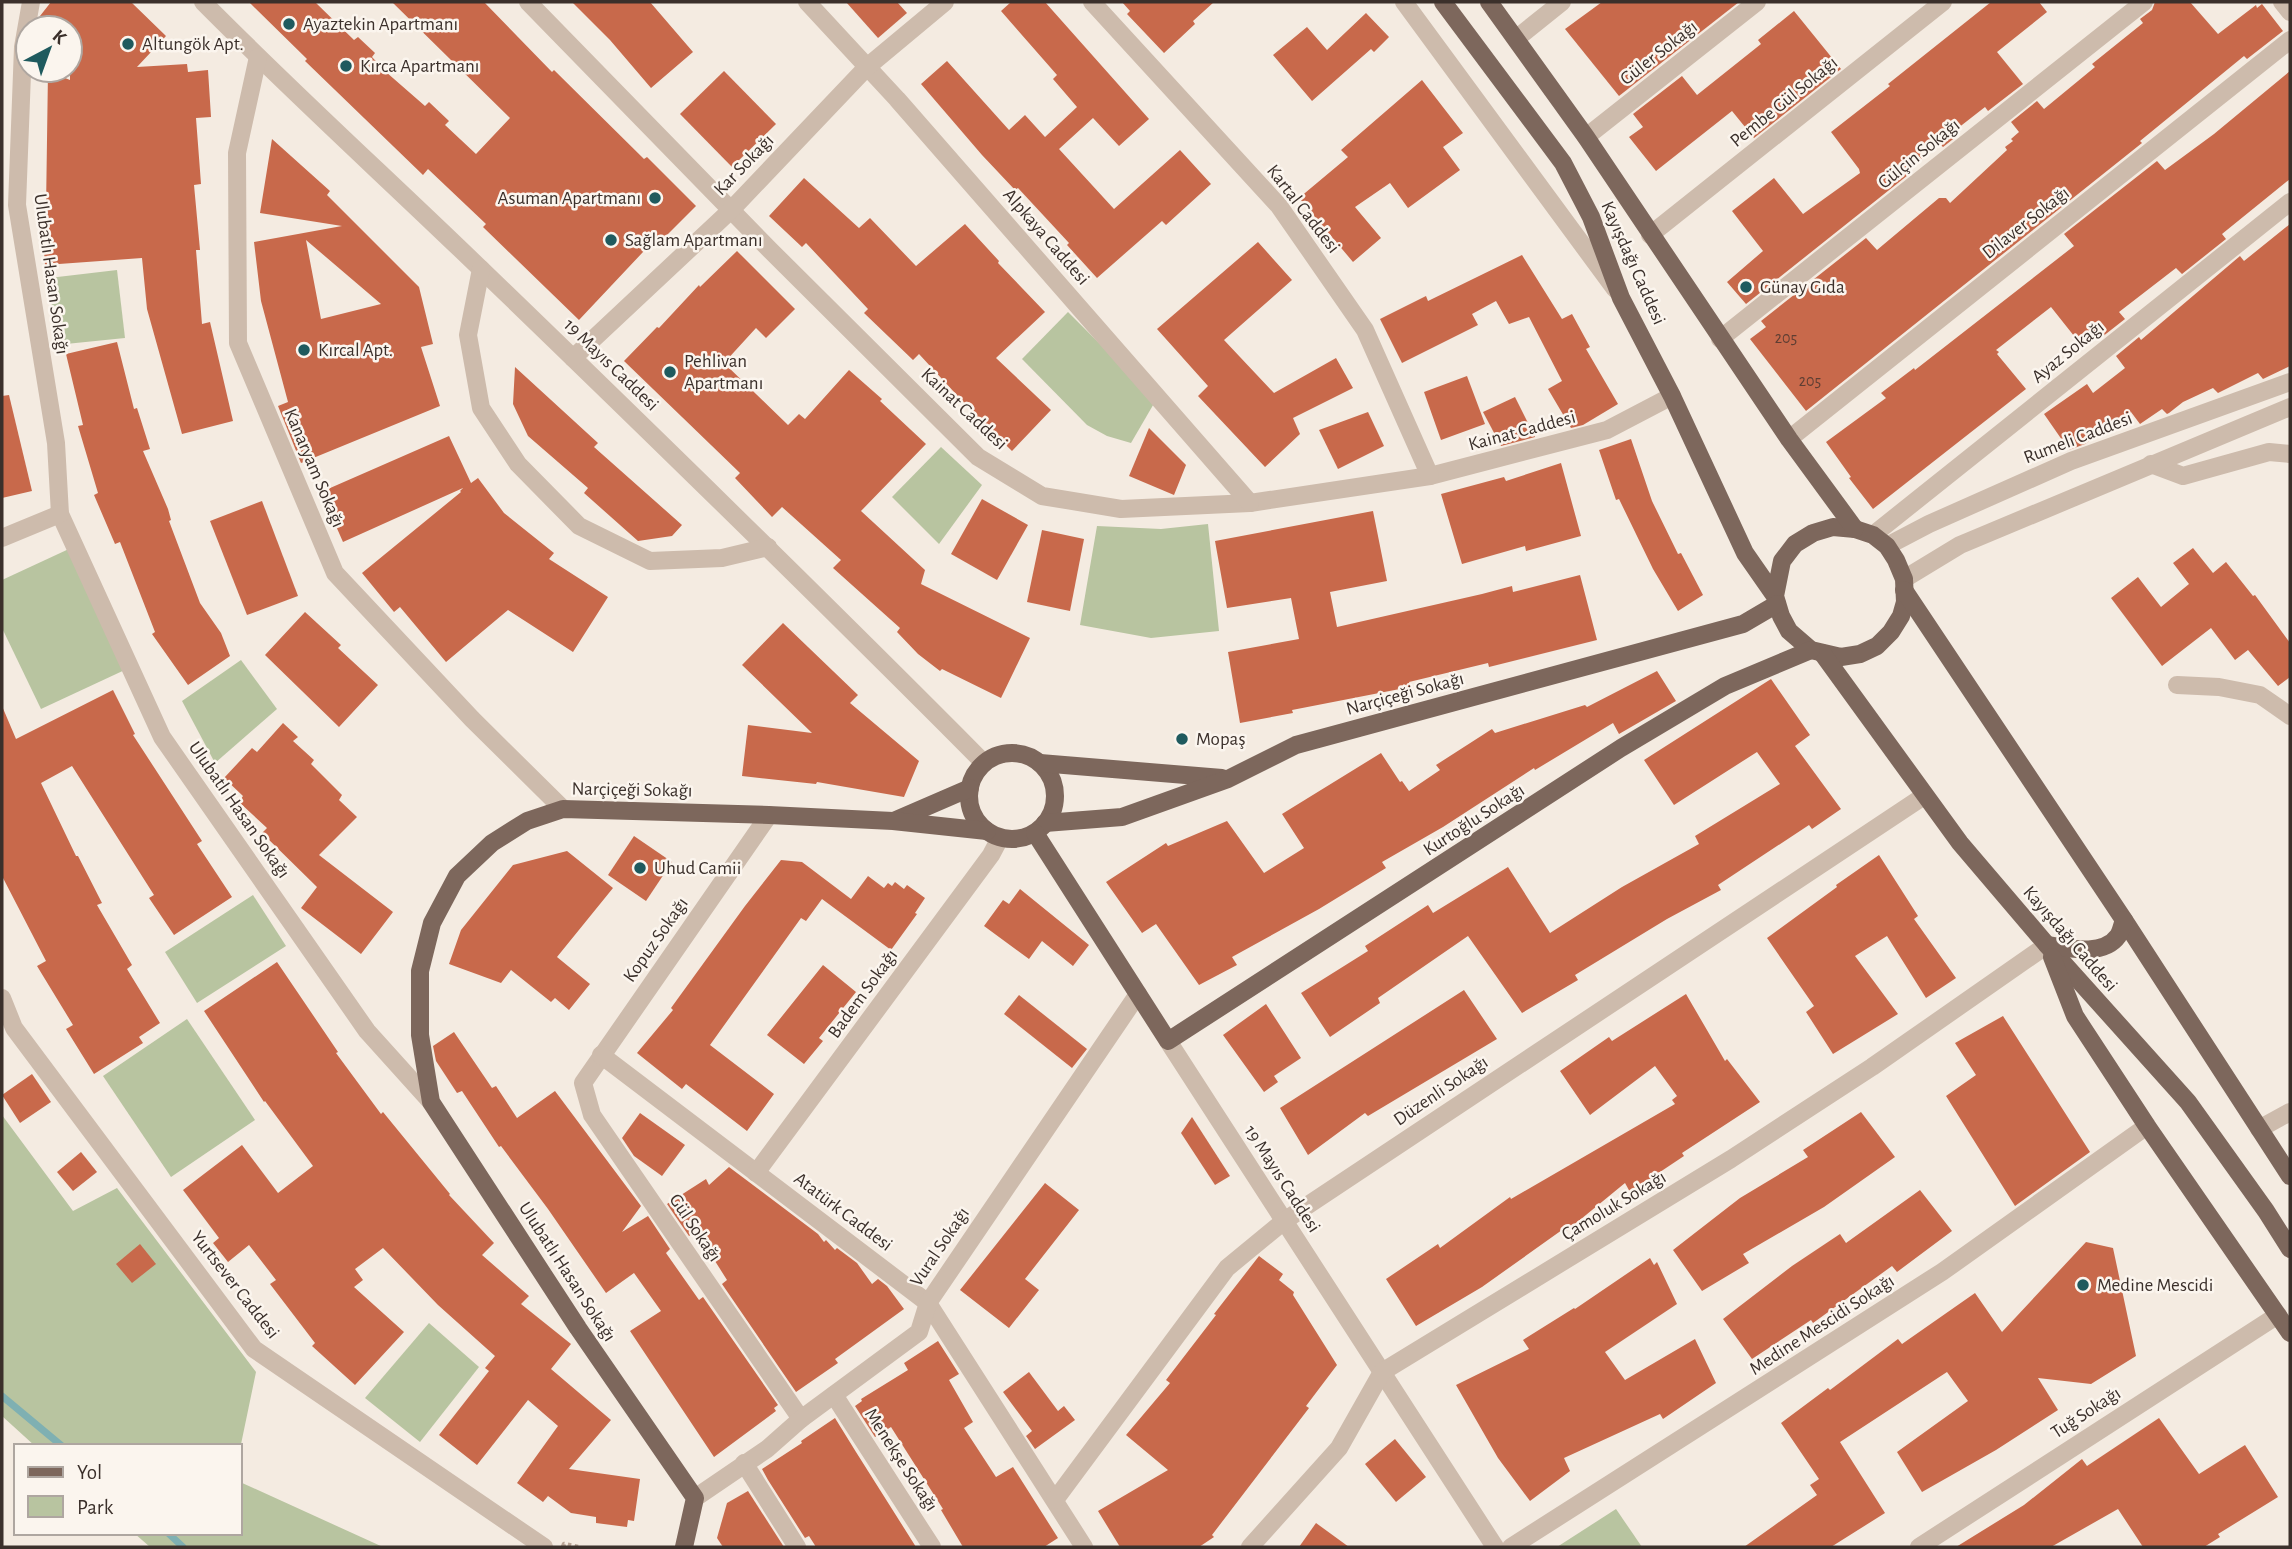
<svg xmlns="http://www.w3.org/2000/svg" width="2292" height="1549" font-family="'Alegreya Sans',sans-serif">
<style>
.green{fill:#b8c4a0}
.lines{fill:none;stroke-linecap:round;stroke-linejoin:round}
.stream{stroke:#7fb0b2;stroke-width:7}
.building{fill:#c8694b;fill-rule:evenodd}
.path{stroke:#b9a596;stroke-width:4.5;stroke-dasharray:3.5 3.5;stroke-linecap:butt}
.minor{stroke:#cdbbac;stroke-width:18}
.major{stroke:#7d675c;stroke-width:18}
.poi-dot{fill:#1f5a5e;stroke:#fbf5ee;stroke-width:2.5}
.labels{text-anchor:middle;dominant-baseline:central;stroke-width:5;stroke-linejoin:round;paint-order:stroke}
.number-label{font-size:16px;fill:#5e3e33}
.poi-label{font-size:19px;fill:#3b302b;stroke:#fbf5ee;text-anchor:start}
.street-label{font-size:19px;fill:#3b302b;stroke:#fbf5ee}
</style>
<rect width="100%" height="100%" fill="#f4ebe1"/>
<g class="green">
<polygon points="117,270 125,338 56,345 49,278"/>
<polygon points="1068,312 1156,400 1131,443 1107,436 1087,425 1022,359"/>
<polygon points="941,447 982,485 939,544 892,497"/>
<polygon points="1208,524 1219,631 1151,638 1080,625 1097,526 1161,529"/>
<polygon points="71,548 129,668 41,709 2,628 2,580"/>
<polygon points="241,660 277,709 215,763 182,701"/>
<polygon points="253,895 286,946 197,1003 165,952"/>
<polygon points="187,1019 255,1120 171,1177 103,1076"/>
<polygon points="2,1115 73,1211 117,1188 256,1372 240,1449 240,1446 35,1446 2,1416"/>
<polygon points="429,1323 479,1367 420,1442 365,1398"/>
<polygon points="240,1482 383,1547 150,1547 134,1533 240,1533"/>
<polygon points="1616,1509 1642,1547 1557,1547"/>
</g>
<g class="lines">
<g class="stream">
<polyline points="2,1396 62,1446"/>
<polyline points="168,1533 183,1547"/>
</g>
</g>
<g class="building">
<polygon points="51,2 131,2 166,36 137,67 187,64 188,72 208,70 211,117 196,118 201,184 194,185 200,250 196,250 202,324 210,322 233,421 182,434 147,309 142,258 45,265 41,210 46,209 48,71 70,80 70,28 38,28 40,16"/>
<polygon points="249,2 315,2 354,40 358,37 375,53 372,57 386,72 425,106 429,102 449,121 445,125 476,154 510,118 392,2 484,2 552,72 554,70 644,159 647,157 696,206 663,239 659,235 579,320 483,227 486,224 428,169 423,175 305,61 307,59"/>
<polygon points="572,2 650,2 693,52 651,88 610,40"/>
<polygon points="846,2 897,2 907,13 878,38"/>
<polygon points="1011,2 1045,2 1149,119 1119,146 1093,118 1059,149 1114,209 1180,150 1211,184 1166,225 1162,221 1097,278 1067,245 1069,243 1018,188 1015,190 982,155 921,84 947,61 1009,130 1025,115 1045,137 1077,107 1053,79 1057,75 1001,11"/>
<polygon points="1122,2 1214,2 1193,21 1195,24 1164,53 1127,14 1130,11"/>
<polygon points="1602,2 1739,2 1619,96 1565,29"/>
<polygon points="1991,2 2039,2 2047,12 1997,52 2023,84 1988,111 1985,107 1953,132 1957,136 1943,147 1940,144 1906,171 1908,175 1746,304 1727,282 1763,251 1732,211 1774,178 1803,214 1860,173 1859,169 1831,132 1890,86 1888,84"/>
<polygon points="2155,2 2190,2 2218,34 2256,5 2257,8 2262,4 2283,31 2247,59 2244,56 2140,141 2142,143 1806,411 1750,339 1766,327 1761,321 1866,238 1877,250 1939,198 1946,198 1950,203 2007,150 2005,147 2013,141 2011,139 2019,132 2011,122 2037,101 2044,109 2095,67 2092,64 2143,23 2140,19 2152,10"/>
<polygon points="1794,11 1841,69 1754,138 1732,111 1656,171 1629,137 1643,127 1633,114 1682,76 1697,95 1761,44 1758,40"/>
<polygon points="1366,13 1389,37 1374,52 1371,49 1312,101 1273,55 1307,27 1327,50"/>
<polygon points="724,71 776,124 732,167 680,114"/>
<polygon points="2290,71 2290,179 2222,234 2226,239 2182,274 2176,268 2119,312 2125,319 2102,337 2099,333 2082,346 2051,307 1996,350 1999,352 1997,354 2026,389 1873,509 1849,478 1851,477 1826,442 1886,398 1881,393 1914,368 1915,370 2074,246 2064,234 2157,161 2165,170 2214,134"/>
<polygon points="1422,80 1463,133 1443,147 1460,170 1408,208 1390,183 1355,207 1381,238 1353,262 1299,198 1348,157 1341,150"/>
<path d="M272,139l58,52 -3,4 92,92 14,57 -12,3 19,59 -139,57 -23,-57 10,-4 -27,-101 -7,-59 88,-16 -82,-13zM306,240l75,64 -60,15z"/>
<polygon points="804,178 859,228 870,218 916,266 965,224 999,261 998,263 1045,312 996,358 1051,410 1012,451 978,418 919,354 913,360 864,313 868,309 806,243 802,247 769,216"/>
<polygon points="2290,224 2290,366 2263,379 2258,373 2218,393 2213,388 2183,402 2169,413 2167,414 2162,409 2140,424 2131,412 2085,444 2069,450 2044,414 2087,384 2093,393 2125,368 2116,356 2139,337 2141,340 2240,256 2244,261"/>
<polygon points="1258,242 1292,280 1224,340 1274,393 1336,358 1353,388 1293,418 1300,434 1265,467 1198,396 1208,386 1157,329"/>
<polygon points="737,251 795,309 766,338 756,328 724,363 788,425 799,414 805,419 849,370 882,399 880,401 926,444 861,511 925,570 921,584 1030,638 1001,698 942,669 940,671 918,654 897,632 900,628 833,568 841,560 782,507 772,517 735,478 740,473 624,361 657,327 659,328 699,285 700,287"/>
<polygon points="1522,255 1562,319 1572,314 1590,347 1586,349 1618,404 1583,425 1571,428 1548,389 1562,381 1529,317 1509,324 1496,301 1472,314 1478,325 1402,363 1380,319 1426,296 1428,301"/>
<polygon points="117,342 134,409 137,408 150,449 143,451 168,509 171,520 169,521 200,603 221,633 230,656 188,685 152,634 155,632 120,542 115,544 94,495 98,493 78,426 83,425 66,354"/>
<polygon points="515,367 598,443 594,447 682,525 672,536 638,541 584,493 588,488 528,436 513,404"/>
<polygon points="1467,376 1485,424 1441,440 1424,392"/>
<polygon points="9,395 32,491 2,498 2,396"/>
<polygon points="1515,397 1535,437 1501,446 1483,412"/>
<polygon points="1368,412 1384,446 1338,469 1319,430"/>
<polygon points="1149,428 1186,465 1174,495 1129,476"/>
<polygon points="449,436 471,483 478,478 504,513 554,553 549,559 608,597 573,652 508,610 446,662 400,607 394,612 362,573 461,492 460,491 463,488 343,542 321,492"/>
<polygon points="1631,439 1652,501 1678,554 1681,553 1703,595 1678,611 1653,569 1619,499 1616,500 1599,450"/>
<polygon points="1561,463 1581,536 1526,551 1525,546 1462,564 1441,494 1504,477 1506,481"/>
<polygon points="982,499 1028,525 997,580 951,554"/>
<polygon points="262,501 298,596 247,615 210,521"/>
<polygon points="1373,511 1387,581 1330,592 1337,627 1482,594 1512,586 1513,592 1580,575 1597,640 1489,667 1488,663 1409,682 1410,687 1292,710 1293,713 1240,723 1228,652 1299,639 1291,598 1227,608 1215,541"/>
<polygon points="1042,530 1084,539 1070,611 1027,602"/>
<polygon points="2193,548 2213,573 2226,562 2253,596 2255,595 2290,643 2290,677 2278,686 2248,650 2235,660 2211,628 2162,666 2111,598 2138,577 2161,607 2189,584 2173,563"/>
<polygon points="305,612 341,645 338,648 378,685 339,727 265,655"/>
<polygon points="783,623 858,695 850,703 919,761 904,797 817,782 816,784 742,776 748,725 812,733 742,665"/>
<polygon points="1657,671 1676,701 1619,734 1613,723 1535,770 1534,768 1443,827 1382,862 1386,868 1319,909 1232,957 1237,965 1199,985 1156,924 1142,933 1106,882 1166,843 1168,846 1227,821 1264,873 1304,848 1282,814 1381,753 1400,782 1402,781 1409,791 1440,770 1436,765 1492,729 1495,733 1585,705 1587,707"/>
<polygon points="1771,679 1810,735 1795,746 1841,809 1812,829 1809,825 1718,885 1721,890 1667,919 1575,975 1578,980 1522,1013 1468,936 1378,998 1380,1003 1330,1037 1301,993 1368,951 1365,946 1428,905 1433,913 1508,867 1550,933 1622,887 1699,844 1695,836 1780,784 1757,752 1674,805 1644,760"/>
<polygon points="113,690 135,734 133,735 202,841 197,844 232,897 174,935 149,898 154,895 72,766 41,783 76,856 78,856 102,903 97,905 132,965 127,969 160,1023 139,1037 143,1043 94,1074 66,1029 73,1025 37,966 46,961 2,876 2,706 16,739 18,738"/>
<polygon points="283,723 298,737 293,741 314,760 311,764 342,795 339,800 357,817 319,855 393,912 361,954 301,908 317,887 262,833 267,828 239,802 243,796 224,778 252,748 257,752"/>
<polygon points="634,836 672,862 646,901 608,875"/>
<polygon points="567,851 613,888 557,957 590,984 569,1010 555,998 551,1002 511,970 501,983 449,964 461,930 513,865"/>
<polygon points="1879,855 1918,916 1914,919 1956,978 1926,998 1887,936 1855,956 1898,1014 1833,1054 1806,1012 1814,1006 1767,938 1837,887 1836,885"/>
<polygon points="781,860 802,862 851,899 868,876 884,888 888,883 892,886 895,882 904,889 907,885 925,898 915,913 917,914 891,950 822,899 806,921 801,918 710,1045 774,1094 747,1131 686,1084 682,1089 637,1053 673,1010 671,1008 745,906"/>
<polygon points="1020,889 1089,945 1073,966 1042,941 1029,959 984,926 1003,900 1009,904"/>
<polygon points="277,962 338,1052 336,1053 381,1114 383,1112 450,1194 449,1195 494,1243 482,1255 529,1296 521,1304 571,1344 551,1369 611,1420 569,1469 640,1479 634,1521 628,1520 627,1527 596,1523 596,1517 571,1513 548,1496 543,1502 517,1483 558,1426 528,1400 477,1465 439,1435 489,1371 485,1368 495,1356 438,1305 383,1248 355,1269 363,1280 354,1287 404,1332 355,1385 312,1346 315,1343 270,1284 276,1280 249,1245 228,1262 213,1243 219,1238 183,1190 242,1145 278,1193 313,1166 265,1101 264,1102 204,1011"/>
<polygon points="823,965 856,992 819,1038 823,1041 804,1064 767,1035"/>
<polygon points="1464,990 1497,1039 1368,1116 1365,1113 1308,1155 1280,1108"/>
<polygon points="1686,994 1725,1061 1727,1059 1760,1102 1682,1153 1684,1156 1630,1192 1625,1183 1564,1233 1562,1230 1482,1287 1416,1326 1386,1279 1438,1244 1440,1248 1510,1197 1511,1199 1675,1104 1672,1100 1677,1096 1655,1066 1590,1115 1560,1071 1609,1037 1612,1041"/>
<polygon points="1019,995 1087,1049 1072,1068 1004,1014"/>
<polygon points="1266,1004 1301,1058 1274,1076 1278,1082 1264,1092 1223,1035"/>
<polygon points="2003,1016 2090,1152 2015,1206 1946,1096 1976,1075 1955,1043"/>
<polygon points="454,1032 492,1088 496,1086 517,1118 555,1091 641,1206 622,1232 648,1216 670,1249 666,1253 699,1300 703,1297 778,1405 774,1408 776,1411 714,1457 630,1331 661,1311 634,1273 606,1293 548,1209 501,1146 499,1147 462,1091 457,1093 436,1061 433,1046"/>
<polygon points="32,1074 51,1102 20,1123 2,1095"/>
<polygon points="1861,1112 1895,1157 1824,1207 1743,1254 1749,1263 1702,1291 1673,1250 1740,1198 1808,1157 1803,1150"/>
<polygon points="640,1113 685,1145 662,1176 634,1156 622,1138"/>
<polygon points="1192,1117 1230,1176 1215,1185 1181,1133"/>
<polygon points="81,1152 97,1172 73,1191 57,1172"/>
<polygon points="729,1167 818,1234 824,1242 826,1240 835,1250 837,1248 857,1263 872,1284 878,1279 887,1286 904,1309 835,1359 838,1363 796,1392 722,1284 727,1280 696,1231 689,1236 667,1204 706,1179 709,1185"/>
<polygon points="1045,1183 1079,1210 1025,1279 1039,1290 1009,1328 960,1290"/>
<polygon points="1920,1190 1952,1231 1897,1272 1892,1266 1813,1323 1811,1320 1752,1359 1723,1319 1792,1266 1840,1234 1846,1243"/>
<polygon points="2086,1242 2113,1248 2136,1356 2091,1384 2038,1378 2058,1410 1996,1450 1922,1492 1897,1452 1968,1401 1947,1372 1840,1442 1885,1513 1831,1547 1744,1547 1817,1495 1810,1485 1819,1479 1781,1423 1828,1388 1830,1390 1898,1339 1902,1344 1975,1293 2002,1332"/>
<polygon points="140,1244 156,1264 132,1283 116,1264"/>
<polygon points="1259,1256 1283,1274 1279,1280 1294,1292 1293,1295 1337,1365 1306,1406 1309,1408 1212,1535 1214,1537 1199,1547 1120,1547 1098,1511 1168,1470 1126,1435 1170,1383 1166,1380 1216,1315 1214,1314"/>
<polygon points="1650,1258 1654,1265 1657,1262 1677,1304 1605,1352 1625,1380 1695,1339 1716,1383 1663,1419 1660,1414 1564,1458 1570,1471 1530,1501 1498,1458 1456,1385 1529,1349 1523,1340 1574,1308 1575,1309"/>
<polygon points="938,1341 959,1374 949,1380 973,1422 964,1428 996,1477 1013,1467 1058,1538 1044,1547 963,1547 941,1510 943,1509 891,1427 875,1437 855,1406 862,1401 861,1399 908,1370 904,1363"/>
<polygon points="1029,1372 1058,1411 1064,1406 1075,1420 1035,1449 1026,1436 1032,1431 1003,1392"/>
<polygon points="835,1418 856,1452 916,1547 816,1547 809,1536 805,1538 768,1480 762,1469 802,1443 801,1441"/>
<polygon points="2159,1418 2199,1474 2245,1445 2278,1497 2218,1534 2220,1537 2204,1547 2143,1547 2118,1509 2051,1547 1956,1547 2024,1505 2082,1459 2087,1466"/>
<polygon points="1395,1439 1426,1477 1396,1502 1365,1464"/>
<polygon points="748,1491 784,1547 723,1547 717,1538 727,1503"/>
<polygon points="1316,1523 1349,1547 1299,1547"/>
</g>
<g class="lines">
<polyline class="path" points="563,1547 564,1544 578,1547"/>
<g class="minor">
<polyline points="31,2 23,47 17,205 56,443 60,514 162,737 367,1031 431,1102"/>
<path d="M203,2c91,92 187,179 280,269 169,163 336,326 501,492"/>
<polyline points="528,2 770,250 978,457 1042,496 1121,509 1250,503 1430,476 1607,430 1672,396"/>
<polyline points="807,2 897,99 1250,503"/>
<polyline points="1092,2 1279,206 1365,330 1430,476"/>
<polyline points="1404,2 1615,289"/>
<polyline points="2282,2 2290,12"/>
<polyline points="1517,38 1562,2"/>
<polyline points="258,57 237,153 238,343 335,573 472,719 563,809"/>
<polyline points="1586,137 1757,2"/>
<polyline points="1650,235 1943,2"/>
<polyline points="481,269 468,335 481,408 518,464 579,526 650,561 722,558 768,547"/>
<polyline points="1720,339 2144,2"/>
<polyline points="573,358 731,210 867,67 945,2"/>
<polyline points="1789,439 2290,40"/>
<polyline points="2151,464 2183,476 2269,452 2290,454"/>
<polyline points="1873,535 2290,202"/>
<polyline points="2,538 60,514"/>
<polyline points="1887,546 1929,524 2071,461 2290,382"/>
<polyline points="1904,579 1960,545 2290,407"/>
<polyline points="2177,685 2219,687 2260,695 2290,716"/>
<polyline points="769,815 583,1083 592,1115 801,1419"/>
<polyline points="2,998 14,1028 254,1349 544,1547"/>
<polyline points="1168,1041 1495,1547"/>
<polyline points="601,1055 928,1303 1084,1547"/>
<polyline points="2259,1129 2290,1112"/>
<polyline points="756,1173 991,855 1000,838"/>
<polyline points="834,1395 932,1547"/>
<polyline points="744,1463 797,1547"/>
<polyline points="695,1498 767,1449 801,1419 919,1332 928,1303 1138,994"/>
<polyline points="1055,1500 1227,1268 1284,1221 1924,796"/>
<polyline points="1250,1547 1339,1448 1382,1372 1731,1159 1872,1067 2047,945"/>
<polyline points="1511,1547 1942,1272 2147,1126"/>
<polyline points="1919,1547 2278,1315"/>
</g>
<g class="major">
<polyline points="1443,2 1563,163 1591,217 1621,298 1672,396 1745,553 1775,596 1781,616 1789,631 1811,650 1841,657 1860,654 1877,646 1891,632 1901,616 1905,602 1904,579 1896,560 1887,546 1873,535 1855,529 1833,527 1813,533 1795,544 1782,561 1775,596"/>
<polyline points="1489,2 1586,137 1789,439 1855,529"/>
<polyline points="1904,590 2124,920 2290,1176"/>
<polyline points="1822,653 1960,843 2047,945 2188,1102 2266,1211 2290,1249"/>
<circle cx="1012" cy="796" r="43"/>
<polyline points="1040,763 1222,778"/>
<polyline points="896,820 970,788"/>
<polyline points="1045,823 1122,817 1228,779 1296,745 1743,624 1777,604"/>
<polyline points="1035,833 1168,1041 1621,748 1725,686 1811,650"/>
<path d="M2047,945c20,3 56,12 71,-9 3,-4 4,-11 6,-16"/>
<polyline points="2052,957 2075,1016 2147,1126 2290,1333"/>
<polyline points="684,1547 695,1498 578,1328 431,1102 420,1035 420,971 432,923 457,876 492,843 527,821 563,809 769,815 893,821 987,831"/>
</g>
</g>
<g class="poi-dot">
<circle cx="289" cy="24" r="7"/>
<circle cx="128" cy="44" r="7"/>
<circle cx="346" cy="66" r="7"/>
<circle cx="655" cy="198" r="7"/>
<circle cx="611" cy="240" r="7"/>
<circle cx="1746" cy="287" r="7"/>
<circle cx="304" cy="350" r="7"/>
<circle cx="670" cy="372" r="7"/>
<circle cx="1182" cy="739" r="7"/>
<circle cx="640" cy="868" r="7"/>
<circle cx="2083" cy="1285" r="7"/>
</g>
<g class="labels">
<g class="number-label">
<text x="1786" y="338">205</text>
<text x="1810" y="381">205</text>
</g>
<g class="poi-label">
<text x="303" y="24">Ayaztekin Apartmanı</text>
<text x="142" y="44">Altungök Apt.</text>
<text x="360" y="66">Kırca Apartmanı</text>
<text x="641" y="198" text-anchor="end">Asuman Apartmanı</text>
<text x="625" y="240">Sağlam Apartmanı</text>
<text x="1760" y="287">Günay Gıda</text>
<text x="318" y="350">Kırcal Apt.</text>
<text x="684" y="361">Pehlivan<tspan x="684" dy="22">Apartmanı</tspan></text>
<text x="1196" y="739">Mopaş</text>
<text x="654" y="868">Uhud Camii</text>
<text x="2097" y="1285">Medine Mescidi</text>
</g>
<g class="street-label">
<text transform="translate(1659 53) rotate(-38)">Güler Sokağı</text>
<text transform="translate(1784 102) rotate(-39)">Pembe Gül Sokağı</text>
<text transform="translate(1919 154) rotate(-39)">Gülçin Sokağı</text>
<text transform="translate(744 165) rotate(-46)">Kar Sokağı</text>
<text transform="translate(1303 209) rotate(52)">Kartal Caddesi</text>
<text transform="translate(2026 223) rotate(-38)">Dilaver Sokağı</text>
<text transform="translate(1046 237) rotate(49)">Alpkaya Caddesi</text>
<text transform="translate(1633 263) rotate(66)">Kayışdağı Caddesi</text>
<text transform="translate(51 274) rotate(82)">Ulubatlı Hasan Sokağı</text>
<text transform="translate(2068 352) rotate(-39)">Ayaz Sokağı</text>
<text transform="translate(611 365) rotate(44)">19 Mayıs Caddesi</text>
<text transform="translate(964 409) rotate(43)">Kainat Caddesi</text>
<text transform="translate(1522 431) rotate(-15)">Kainat Caddesi</text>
<text transform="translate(2078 438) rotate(-21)">Rumeli Caddesi</text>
<text transform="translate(314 468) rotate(67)">Kanaryam Sokağı</text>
<text transform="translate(1405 694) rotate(-15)">Narçiçeği Sokağı</text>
<text transform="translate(632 790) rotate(1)">Narçiçeği Sokağı</text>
<text transform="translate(239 810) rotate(55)">Ulubatlı Hasan Sokağı</text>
<text transform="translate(1474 820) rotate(-33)">Kurtoğlu Sokağı</text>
<text transform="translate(2070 939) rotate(49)">Kayışdağı Caddesi</text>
<text transform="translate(656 940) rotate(-55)">Kopuz Sokağı</text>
<text transform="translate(863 994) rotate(-54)">Badem Sokağı</text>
<text transform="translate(1441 1091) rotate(-34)">Düzenli Sokağı</text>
<text transform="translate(1282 1179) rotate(57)">19 Mayıs Caddesi</text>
<text transform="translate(1614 1206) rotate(-31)">Çamoluk Sokağı</text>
<text transform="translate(843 1212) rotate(37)">Atatürk Caddesi</text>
<text transform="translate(695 1228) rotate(56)">Gül Sokağı</text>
<text transform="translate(940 1247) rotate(-56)">Vural Sokağı</text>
<text transform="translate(567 1272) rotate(57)">Ulubatlı Hasan Sokağı</text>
<text transform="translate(235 1285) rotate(52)">Yurtsever Caddesi</text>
<text transform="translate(1822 1325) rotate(-33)">Medine Mescidi Sokağı</text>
<text transform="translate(2086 1413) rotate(-33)">Tuğ Sokağı</text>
<text transform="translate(901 1460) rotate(57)">Menekşe Sokağı</text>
</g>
</g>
<rect width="2292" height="1549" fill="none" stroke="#3b302b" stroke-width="7"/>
<rect x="14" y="1444" width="228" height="91" fill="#fbf5ee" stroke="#aea6a0" stroke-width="2"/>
<rect x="28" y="1467" width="35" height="10" fill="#7d675c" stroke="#aea6a0" stroke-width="2"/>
<text x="77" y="1479" font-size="21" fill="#3b302b">Yol</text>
<rect x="28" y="1496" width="35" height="21" fill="#b8c4a0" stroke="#aea6a0" stroke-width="2"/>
<text x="77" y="1514" font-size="21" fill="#3b302b">Park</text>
<g transform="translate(49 49) rotate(41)"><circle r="33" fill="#fbf5ee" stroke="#aea6a0" stroke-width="2"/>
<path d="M0-5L12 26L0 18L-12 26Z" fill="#1f5a5e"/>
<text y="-10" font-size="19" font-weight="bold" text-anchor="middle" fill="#3b302b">K</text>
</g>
</svg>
